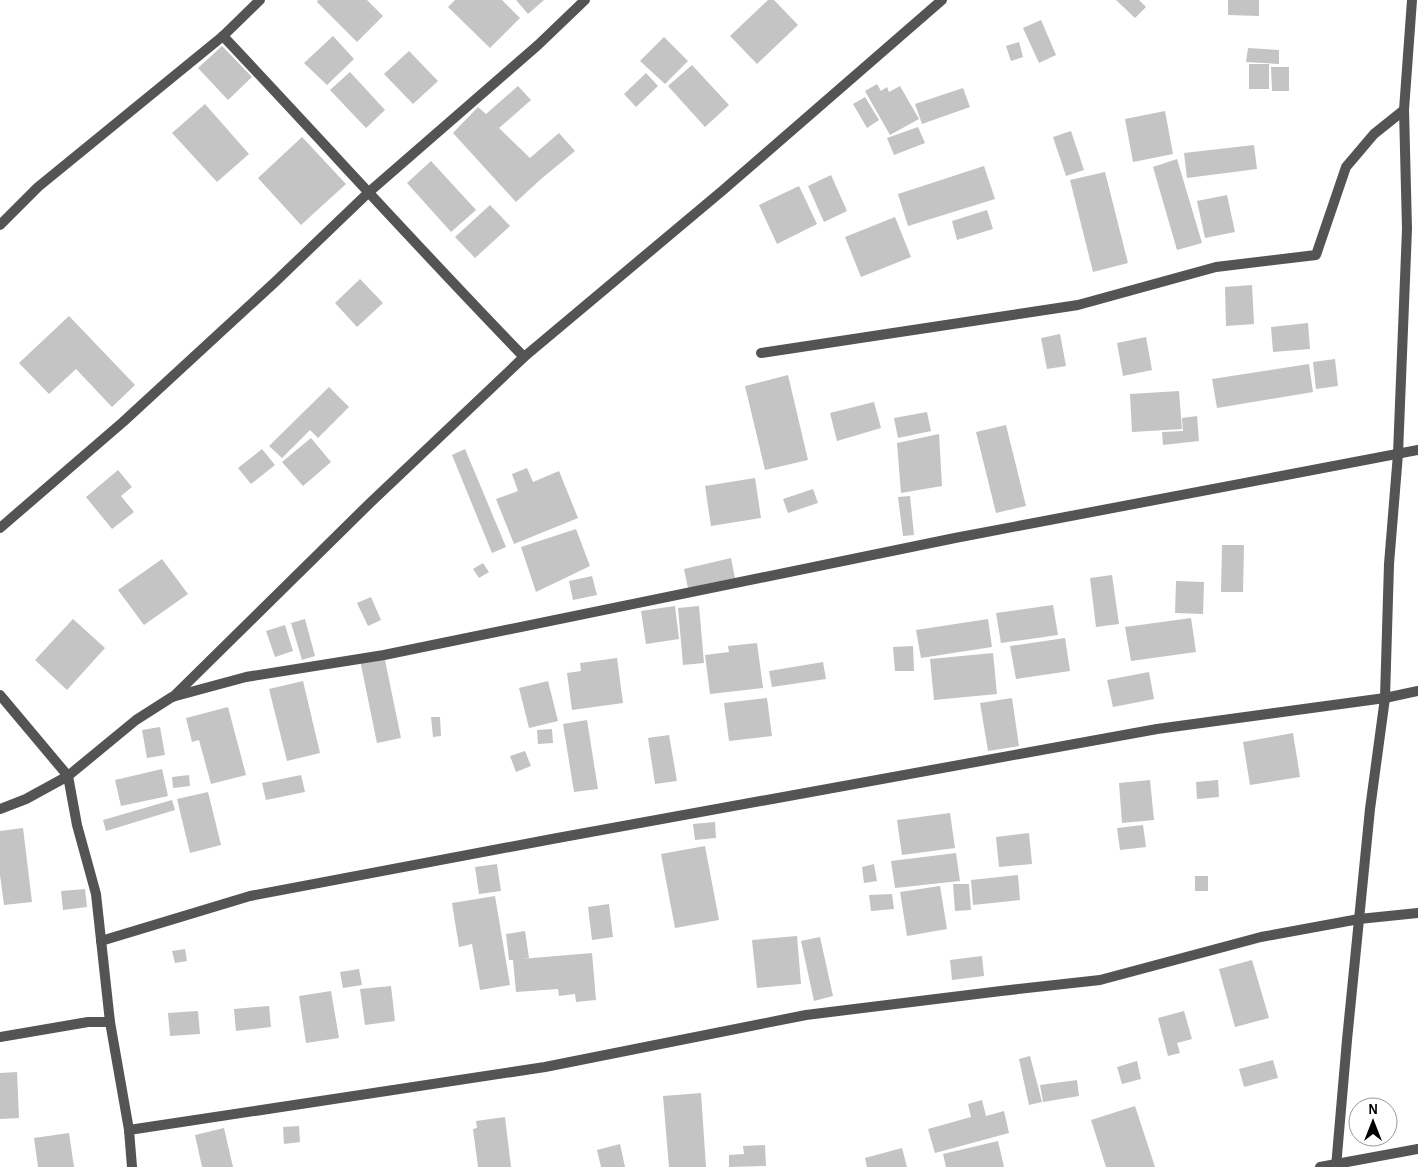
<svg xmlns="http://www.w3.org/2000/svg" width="1418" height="1167" font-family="'Alegreya Sans',sans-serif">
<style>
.building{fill:#c4c4c4}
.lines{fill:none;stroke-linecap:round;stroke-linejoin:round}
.street{stroke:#545454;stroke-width:10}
</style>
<rect width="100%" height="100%" fill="#fff"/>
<g class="building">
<polygon points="318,0 367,0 383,16 357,42 317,2"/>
<polygon points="455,0 502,0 520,18 490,48 448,7"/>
<polygon points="516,0 544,0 528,14"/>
<polygon points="768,0 774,0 798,25 757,64 730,36"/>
<polygon points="1116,0 1139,0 1146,7 1135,18"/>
<polygon points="1228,0 1259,0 1259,16 1228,15"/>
<polygon points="1041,20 1056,55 1039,63 1023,28"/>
<polygon points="333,36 354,59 327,85 304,63"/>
<polygon points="664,37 688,61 665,84 640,61"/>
<polygon points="1019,42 1023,57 1011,61 1006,46"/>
<polygon points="222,46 252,77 228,100 198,68"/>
<polygon points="1248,48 1279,50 1279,64 1246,62"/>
<polygon points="409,51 438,81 413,104 384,74"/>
<rect x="1249" y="64" width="20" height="25"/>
<polygon points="692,65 729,105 705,127 668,86"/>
<polygon points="1271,67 1289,67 1289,91 1272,91"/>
<polygon points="350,72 385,110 366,128 330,90"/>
<polygon points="646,73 658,86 636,107 624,94"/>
<polygon points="877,84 881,91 887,87 889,92 900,86 919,119 890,135 865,91"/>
<polygon points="518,86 531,100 499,128 530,158 559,133 575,151 541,179 516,202 453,133 478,107 486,114"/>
<polygon points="963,88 970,107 922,124 915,104"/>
<polygon points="865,97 879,120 867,128 853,104"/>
<polygon points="205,104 249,154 217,182 172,133"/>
<polygon points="1165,111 1173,154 1133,162 1125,119"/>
<polygon points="918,127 925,143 894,155 887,138"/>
<polygon points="1071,131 1084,170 1066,176 1053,137"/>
<polygon points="302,137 346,184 301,225 258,178"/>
<polygon points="1254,145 1257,169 1187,178 1184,153"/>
<polygon points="1177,159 1202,243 1177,250 1153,167"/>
<polygon points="431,161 476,210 451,232 407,183"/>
<polygon points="984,166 995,199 908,226 898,194"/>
<polygon points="1105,172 1128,263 1093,272 1070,180"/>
<polygon points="831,175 847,211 824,222 808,186"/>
<polygon points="799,186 817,224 777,244 759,205"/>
<polygon points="1227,195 1235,232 1205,238 1197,201"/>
<polygon points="490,205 510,226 475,258 455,237"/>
<polygon points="987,210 993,229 957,240 952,221"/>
<polygon points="895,217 911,257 861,277 845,237"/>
<polygon points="360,279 383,303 357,327 335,303"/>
<polygon points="1252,285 1254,324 1226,326 1225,287"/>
<polygon points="69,316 135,385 112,407 76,369 49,394 19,363"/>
<polygon points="1308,323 1310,349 1273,352 1271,327"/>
<polygon points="1060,334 1066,366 1047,369 1041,338"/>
<polygon points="1146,337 1152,370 1123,376 1117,343"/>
<polygon points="1335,359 1338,386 1316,389 1313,362"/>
<polygon points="1309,364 1313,392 1217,408 1212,379"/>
<polygon points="788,375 808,460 765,470 745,386"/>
<polygon points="329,387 349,407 318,438 310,430 282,458 269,446"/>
<polygon points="1179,391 1182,429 1132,432 1130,394"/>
<polygon points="874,402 881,428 837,441 830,413"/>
<polygon points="927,412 931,431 898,438 894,418"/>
<polygon points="1197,416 1199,441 1163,445 1162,432 1183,431 1182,418"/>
<polygon points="1006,425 1026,506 996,513 976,432"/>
<polygon points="939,434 942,486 901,493 897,443"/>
<polygon points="311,438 331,462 303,486 282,462"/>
<polygon points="262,449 275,465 251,484 238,468"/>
<polygon points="465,449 506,547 492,553 452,455"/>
<polygon points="527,468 533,482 559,471 578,518 514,544 496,499 518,491 512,474"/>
<polygon points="118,470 132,487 121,496 134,512 112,529 86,497"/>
<polygon points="755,478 761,518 711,526 705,486"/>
<polygon points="813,489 818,503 788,513 783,499"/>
<polygon points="910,496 914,535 903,536 898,497"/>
<polygon points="576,529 590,566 536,592 521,547"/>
<polygon points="1222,545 1244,545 1243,592 1221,592"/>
<polygon points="731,558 735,578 688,588 684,569"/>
<polygon points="162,559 188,594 144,625 118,590"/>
<polygon points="483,563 489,572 479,578 473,569"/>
<polygon points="1112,575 1119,624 1096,627 1090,578"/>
<polygon points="592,576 597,595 573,600 569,581"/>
<polygon points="1176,581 1204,582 1203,614 1175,613"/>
<polygon points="371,597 381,620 368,626 357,603"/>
<polygon points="1053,605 1058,635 1001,643 996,613"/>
<polygon points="675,606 679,639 646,644 641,611"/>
<polygon points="699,606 704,663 683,665 678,608"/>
<polygon points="1191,618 1196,652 1131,661 1125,627"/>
<polygon points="73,619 105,648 67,690 35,660"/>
<polygon points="305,619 315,656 302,660 291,623"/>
<polygon points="988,619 992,647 921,658 916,630"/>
<polygon points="285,625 293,651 275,657 266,631"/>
<polygon points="1065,638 1070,671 1016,679 1010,646"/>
<polygon points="757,643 763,688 710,694 705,655 729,652 728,646"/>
<polygon points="913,646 914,671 895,671 893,647"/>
<polygon points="993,653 997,694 934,700 930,659"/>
<polygon points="384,655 401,738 377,743 360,660"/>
<polygon points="617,658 623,703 572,710 567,673 581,671 580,663"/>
<polygon points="823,662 826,679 772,687 769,671"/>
<polygon points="1149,672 1154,699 1113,707 1107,680"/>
<polygon points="303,681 320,753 287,761 269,689"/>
<polygon points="548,681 558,721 529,728 519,688"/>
<polygon points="767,698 772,736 729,741 724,703"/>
<polygon points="1012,698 1019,746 988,751 980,703"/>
<polygon points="228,707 246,775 211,784 199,740 192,742 186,718"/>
<polygon points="431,717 440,717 441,736 433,737"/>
<polygon points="587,720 598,789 574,792 563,724"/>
<polygon points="160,727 165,755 147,758 142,730"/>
<polygon points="552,729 553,743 538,744 537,730"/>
<polygon points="1293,733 1300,777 1250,785 1243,742"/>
<polygon points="669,735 677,781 655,784 648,738"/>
<polygon points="525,751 531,766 516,772 510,756"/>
<polygon points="162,769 168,796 121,806 115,780"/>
<polygon points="189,775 190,786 173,788 172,777"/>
<polygon points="301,775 305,792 266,800 262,783"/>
<polygon points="1150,780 1154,820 1122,823 1119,783"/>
<polygon points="1218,780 1219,797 1197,799 1196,782"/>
<polygon points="208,792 221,845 190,853 177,799"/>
<polygon points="172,800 175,810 106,831 103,820"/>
<polygon points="950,813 955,848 902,855 897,820"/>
<polygon points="715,822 716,838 695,840 693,824"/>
<polygon points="1143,825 1146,847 1120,850 1117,828"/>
<polygon points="23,828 32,902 4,905 0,875 0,831"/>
<polygon points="1029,833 1032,864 999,867 996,837"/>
<polygon points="705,846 719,920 675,928 661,854"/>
<polygon points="956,853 960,881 895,888 891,861"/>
<polygon points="497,864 501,891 479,894 475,867"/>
<polygon points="874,864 877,881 864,883 862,867"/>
<polygon points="1018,875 1020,900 973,905 971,880"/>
<rect x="1195" y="876" width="13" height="15"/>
<polygon points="953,884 969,884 971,910 955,911"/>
<polygon points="940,886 947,929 907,936 900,892"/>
<polygon points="85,889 87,907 63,910 61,891"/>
<polygon points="892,894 894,909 871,911 869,895"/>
<polygon points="495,896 510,985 480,990 472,944 459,947 452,903"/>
<polygon points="609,904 613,937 592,940 588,907"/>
<polygon points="525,931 529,958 521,959 592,953 596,1000 576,1002 575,994 559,996 558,989 516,992 513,960 509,960 506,934"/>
<polygon points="797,936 801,984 757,988 752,940"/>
<polygon points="820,937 833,996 814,1001 801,941"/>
<polygon points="185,949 187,961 175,963 172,951"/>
<polygon points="982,956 984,976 952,980 950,960"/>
<polygon points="1252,960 1269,1018 1235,1027 1219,969"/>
<polygon points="359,969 362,985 343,988 340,972"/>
<polygon points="391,986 395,1021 365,1025 360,989"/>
<polygon points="331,991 339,1038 306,1043 299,996"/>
<polygon points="269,1006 271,1027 236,1031 234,1009"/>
<polygon points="198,1011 200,1034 170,1036 168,1013"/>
<polygon points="1184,1011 1192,1039 1177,1043 1180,1053 1168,1056 1158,1018"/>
<polygon points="1030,1056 1042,1102 1029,1105 1019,1059"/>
<polygon points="1273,1060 1278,1078 1244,1087 1239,1069"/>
<polygon points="1137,1061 1141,1079 1122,1084 1117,1067"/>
<polygon points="17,1072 19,1118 0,1119 0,1073"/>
<polygon points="1077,1080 1079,1096 1043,1102 1040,1085"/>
<polygon points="701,1093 706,1167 669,1167 663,1096"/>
<polygon points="982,1100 986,1116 1004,1111 1009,1133 935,1153 928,1129 971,1117 968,1104"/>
<polygon points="1135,1106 1155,1167 1106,1167 1091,1120"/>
<polygon points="505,1117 511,1167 478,1167 473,1129 477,1128 476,1121"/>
<polygon points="299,1126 300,1142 284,1144 283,1127"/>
<polygon points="224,1128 233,1167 202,1167 195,1135"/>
<polygon points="69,1133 74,1167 38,1167 34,1138"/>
<polygon points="998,1141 1004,1167 946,1167 943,1154"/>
<polygon points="620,1144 625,1167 601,1167 597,1150"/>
<polygon points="765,1145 766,1166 729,1167 729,1155 744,1154 743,1146"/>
<polygon points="902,1148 907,1167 867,1167 865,1158"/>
</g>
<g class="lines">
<g class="street">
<path d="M223,36c101,107 199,216 301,321"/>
<polyline points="0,225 38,187 223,36 260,0"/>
<polyline points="761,353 1078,305 1216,267 1316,255 1346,167 1374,134 1404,110"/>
<polyline points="0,528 123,422 274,283 369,192 538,45 585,0"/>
<polyline points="0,695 68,776 77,825 96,894 110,1022 129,1130 132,1167"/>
<polyline points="173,697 370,503 524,357 722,191 942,0"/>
<polyline points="0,809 26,799 68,776 136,720 172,697 246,677 384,655 955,538 1418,450"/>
<polyline points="101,941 250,896 552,839 1157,729 1385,698 1418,691"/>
<polyline points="0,1037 88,1022 110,1022"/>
<polyline points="129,1130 545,1067 806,1015 1001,991 1100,980 1261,937 1359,919 1418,913"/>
<polyline points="1320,1167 1418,1149"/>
<polyline points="1336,1167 1347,1040 1370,809 1385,698 1389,564 1398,454 1407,229 1404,110 1412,0"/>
</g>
</g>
<g transform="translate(1373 1122)"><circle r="24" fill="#ffffff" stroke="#999999"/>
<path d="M0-4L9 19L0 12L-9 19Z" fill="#000000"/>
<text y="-8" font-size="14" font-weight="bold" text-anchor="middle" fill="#000000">N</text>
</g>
</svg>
